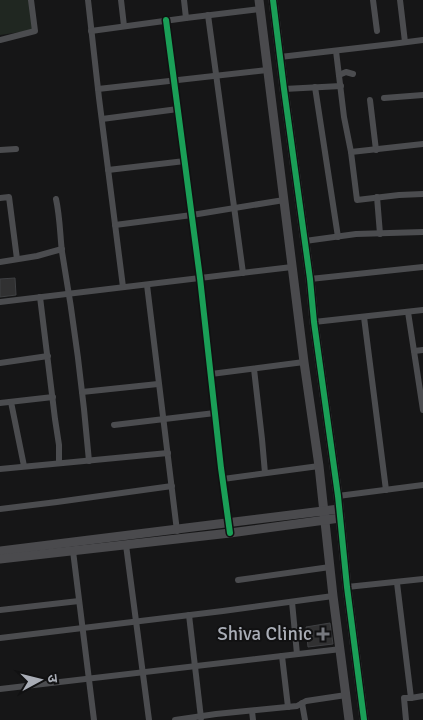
<svg xmlns="http://www.w3.org/2000/svg" width="423" height="720" font-family="Signika,'Noto Sans Devanagari',sans-serif">
<style>
.green{fill:#202721}
.building{fill:#313132;stroke:#3f4043}
.lines{fill:none;stroke-linecap:round;stroke-linejoin:round}
.street{stroke:#4b4c4f;stroke-width:6}
.secondary{stroke:#4a4a4d;stroke-width:9}
.cycleway-casing{stroke:#111112;stroke-width:9}
.cycleway{stroke:#1a9f57;stroke-width:6}
.poi-dot{fill:#76787e;stroke:#111112;stroke-width:2}
.labels{text-anchor:middle;dominant-baseline:central;stroke-width:4;stroke-linejoin:round;paint-order:stroke}
.poi-label{font-size:19px;fill:#a9adb6;stroke:#111112;text-anchor:end}
</style>
<rect width="100%" height="100%" fill="#161617"/>
<polygon class="green" points="0,0 31,0 34,30 0,35"/>
<g class="building">
<polygon points="15,278 16,295 0,297 0,279"/>
<polygon points="330,623 333,644 308,647 306,627"/>
</g>
<g class="lines">
<g class="street">
<polyline points="88,0 99,98 123,287"/>
<polyline points="121,0 124,26"/>
<polyline points="184,0 186,18 260,9"/>
<polyline points="373,0 377,31"/>
<polyline points="400,0 405,42"/>
<polyline points="208,15 243,273"/>
<polyline points="166,20 200,278 221,468 229,525"/>
<polyline points="91,31 186,18"/>
<polyline points="0,40 35,31 31,0"/>
<polyline points="336,51 344,117 351,152 357,200 399,195 423,194"/>
<polyline points="280,57 392,44 423,40"/>
<polyline points="339,75 346,72 353,74"/>
<polyline points="315,87 338,237"/>
<polyline points="98,89 267,70"/>
<polyline points="284,89 341,86"/>
<polyline points="384,98 423,95"/>
<polyline points="370,100 376,150"/>
<polyline points="102,119 178,109"/>
<polyline points="0,150 16,149"/>
<polyline points="351,152 423,144"/>
<polyline points="108,170 185,161"/>
<polyline points="377,197 380,234"/>
<polyline points="0,198 9,197 17,259"/>
<path d="M56,199c4,18 4,36 6,53 12,69 21,139 27,209"/>
<polyline points="115,225 192,215 284,200"/>
<polyline points="305,241 356,234 423,232"/>
<polyline points="0,262 37,256 62,249"/>
<polyline points="310,279 423,267"/>
<polyline points="147,285 177,531"/>
<polyline points="40,297 55,419 59,445 59,463"/>
<polyline points="0,302 292,267"/>
<polyline points="408,312 423,410"/>
<polyline points="364,317 386,490"/>
<polyline points="314,322 423,310"/>
<polyline points="414,351 423,350"/>
<polyline points="0,363 48,356"/>
<polyline points="254,369 262,439 265,473"/>
<polyline points="211,374 304,362"/>
<polyline points="82,392 158,384"/>
<polyline points="11,402 24,466"/>
<polyline points="0,403 53,397"/>
<polyline points="114,425 215,413"/>
<polyline points="0,469 168,453"/>
<polyline points="223,479 319,466"/>
<polyline points="338,496 423,485"/>
<polyline points="0,509 57,502 172,486"/>
<polyline points="126,545 149,720"/>
<polyline points="73,551 94,720"/>
<polyline points="238,580 330,567"/>
<polyline points="397,583 411,698 423,696"/>
<polyline points="347,587 423,579"/>
<polyline points="292,602 297,654"/>
<polyline points="0,610 79,601"/>
<polyline points="189,615 201,718"/>
<polyline points="0,638 223,611 333,596"/>
<polyline points="282,656 288,707"/>
<polyline points="0,689 341,649"/>
<polyline points="302,703 305,720"/>
<polyline points="252,711 253,720"/>
<polyline points="175,720 216,714 297,706 306,701 346,695"/>
<polyline points="406,720 404,698 411,698"/>
</g>
<g class="secondary">
<polyline points="259,0 304,362 319,466 333,596 349,720"/>
<polyline points="273,0 284,89 310,279 314,322 338,496 347,587 364,720"/>
<polyline points="0,551 339,509"/>
<polyline points="0,559 230,533 340,518"/>
</g>
<g class="cycleway-casing">
<g id="cycleway">
<polyline points="273,0 284,89 310,279 314,322 338,496 347,587 364,720"/>
<polyline points="166,20 200,278 221,468 230,533"/>
</g>
</g>
<use href="#cycleway" class="cycleway"/>
</g>
<path class="poi-dot" d="M320.5 626.5h5v5h5v5h-5v5h-5v-5h-5v-5h5z"/>
<g class="labels">
<g class="poi-label">
<text x="312" y="634">Shiva Clinic</text>
</g>
</g>
<g transform="translate(40 680) rotate(83)" stroke="#111112" stroke-width="4" paint-order="stroke">
<path d="M0-4L9 19L0 12L-9 19Z" fill="#a9adb6"/>
<text y="-8" font-size="14" font-weight="bold" text-anchor="middle" fill="#a9adb6">उ</text>
</g>
</svg>
